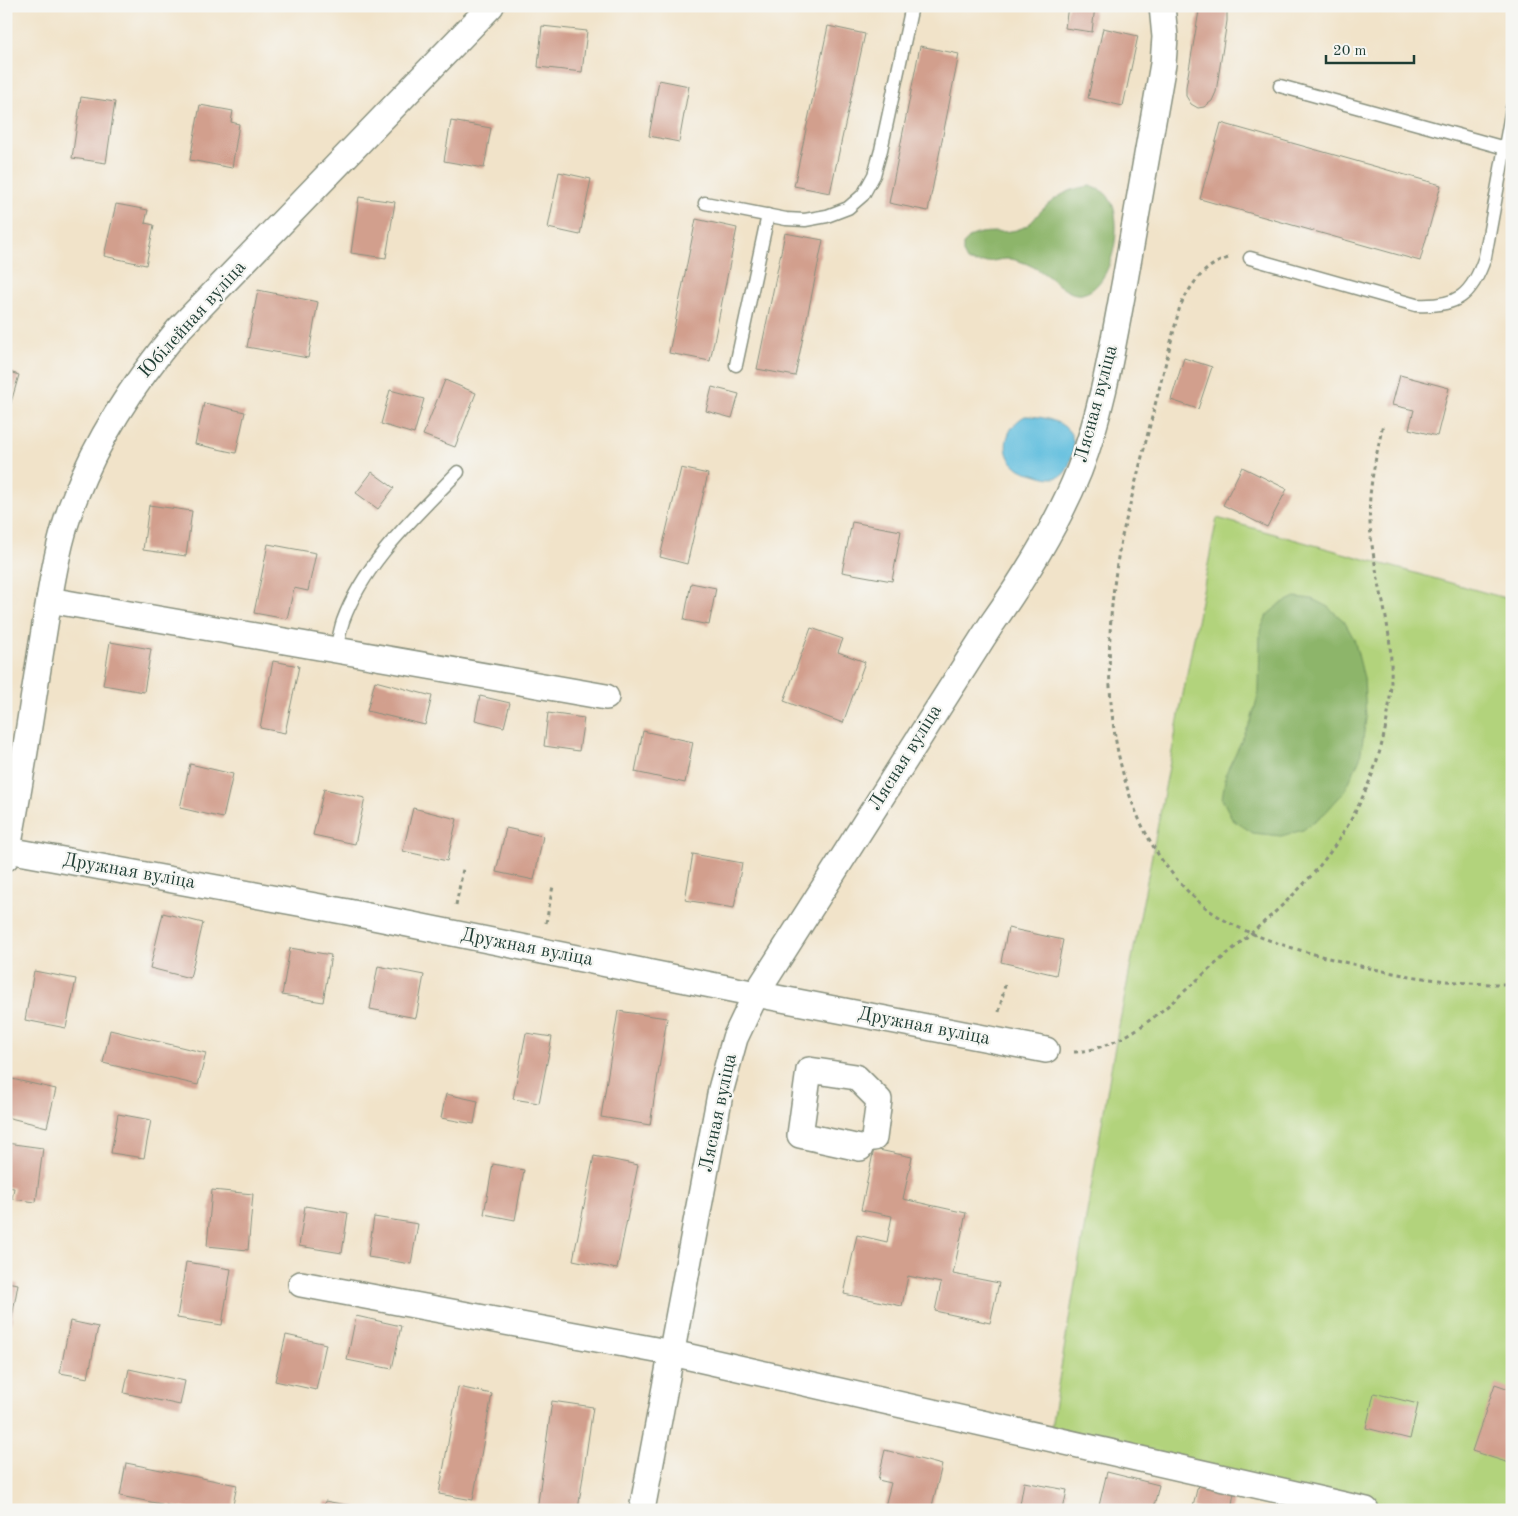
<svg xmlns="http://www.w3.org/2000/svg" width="1518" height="1516" font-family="'Old Standard TT',serif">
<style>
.green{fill:#b2d37b;stroke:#688858}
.forest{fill:#8db56b;stroke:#567950}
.water{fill:#60bede;stroke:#407e89}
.building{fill:#d29f8d}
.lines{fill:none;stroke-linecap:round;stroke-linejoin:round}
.lane-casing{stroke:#88907e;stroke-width:15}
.street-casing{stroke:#88907e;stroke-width:28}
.path{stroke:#88907e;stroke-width:3;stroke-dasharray:4 4;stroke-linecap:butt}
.lane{stroke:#fff;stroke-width:12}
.street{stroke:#fff;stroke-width:25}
.labels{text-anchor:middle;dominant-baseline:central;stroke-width:4.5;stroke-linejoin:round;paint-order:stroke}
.street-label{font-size:19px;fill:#1f3d34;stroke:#f6f6f2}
</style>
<rect width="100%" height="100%" fill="#f6f6f2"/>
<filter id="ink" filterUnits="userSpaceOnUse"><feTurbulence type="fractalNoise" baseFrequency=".02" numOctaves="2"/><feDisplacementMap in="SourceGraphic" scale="10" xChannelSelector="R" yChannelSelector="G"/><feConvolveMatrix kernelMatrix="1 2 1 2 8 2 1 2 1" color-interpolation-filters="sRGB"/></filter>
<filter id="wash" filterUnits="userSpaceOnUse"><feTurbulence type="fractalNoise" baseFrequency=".0096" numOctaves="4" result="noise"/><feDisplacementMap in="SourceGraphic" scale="20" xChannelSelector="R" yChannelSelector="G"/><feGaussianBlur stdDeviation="1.12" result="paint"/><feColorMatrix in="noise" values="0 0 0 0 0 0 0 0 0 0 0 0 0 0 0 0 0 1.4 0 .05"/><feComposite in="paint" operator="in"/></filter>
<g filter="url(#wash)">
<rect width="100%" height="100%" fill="#f1e3c9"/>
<polygon class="green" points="1217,518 1512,600 1512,1510 1366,1510 1049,1439 1113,1057"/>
<g class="forest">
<path d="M1090,186c8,3 15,5 19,12 16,22 4,90 -27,96 -14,2 -26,-12 -36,-19 -8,-6 -17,-11 -27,-14 -18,-7 -34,7 -52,0l-4,-8v-9c3,-2 6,-7 9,-8 12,-7 35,-1 50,-8 10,-4 13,-11 20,-18 14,-14 29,-22 48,-24z"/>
<polygon points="1295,597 1312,599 1328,607 1344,621 1354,639 1364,678 1366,719 1360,758 1345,791 1325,813 1303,830 1281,836 1253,833 1233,820 1222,799 1226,773 1251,721 1259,692 1260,631 1267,615 1280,604"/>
</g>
<path class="water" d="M1025,416c9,0 15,1 23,3 24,7 30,20 22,43 -6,21 -20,17 -36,12 -7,-2 -13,-3 -18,-8 -18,-14 -9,-41 9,-50z"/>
<g id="blocks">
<g class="building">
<polygon points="1068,6 1095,6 1092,32 1065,28"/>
<polygon points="1202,6 1224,6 1227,12 1227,21 1216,92 1212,101 1204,107 1198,108 1191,104 1186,96 1186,87 1199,11"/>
<polygon points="542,26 587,31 582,72 538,67"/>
<polygon points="828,26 865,34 830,193 794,186"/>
<polygon points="1103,28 1138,36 1123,106 1088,98"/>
<polygon points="920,46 959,54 928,211 889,203"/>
<polygon points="659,80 689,86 679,142 649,136"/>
<polygon points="81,97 115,102 106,163 72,158"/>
<polygon points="200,105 233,111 231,122 239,124 232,168 190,160"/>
<polygon points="451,121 491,128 484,168 444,161"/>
<polygon points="1221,123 1441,185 1420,261 1200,199"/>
<polygon points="559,172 591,179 580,235 548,228"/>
<polygon points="359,197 395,202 386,258 351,253"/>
<polygon points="116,204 148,210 145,223 154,225 146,265 104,256"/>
<polygon points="696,219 737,228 710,361 669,353"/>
<polygon points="785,233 823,240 795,376 757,369"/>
<polygon points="258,290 318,302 308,358 247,347"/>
<polygon points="1184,358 1212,367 1198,409 1171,400"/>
<polygon points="6,371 19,375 7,416 6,416"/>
<polygon points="1400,375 1449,388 1437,436 1409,429 1414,410 1392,405"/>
<polygon points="445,380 476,393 455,447 423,435"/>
<polygon points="712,387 739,394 732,418 706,411"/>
<polygon points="390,390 424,399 414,434 381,424"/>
<polygon points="204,403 245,412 236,453 195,444"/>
<polygon points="1242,467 1287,489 1267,527 1223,505"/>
<polygon points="681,468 708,474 687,564 660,557"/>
<polygon points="372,472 394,488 378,509 356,493"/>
<polygon points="149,505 192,511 186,556 143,550"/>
<polygon points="852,522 901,531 892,581 842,572"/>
<polygon points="268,544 316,553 308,591 294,588 287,619 254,613"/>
<polygon points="691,583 716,588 709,625 684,620"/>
<polygon points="811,628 843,639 838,652 865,662 843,723 784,701"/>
<polygon points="110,642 151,649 144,692 103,685"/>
<polygon points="273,661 299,666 285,733 260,728"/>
<polygon points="375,681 432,696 425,725 367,711"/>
<polygon points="480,696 510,703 504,727 475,720"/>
<polygon points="548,713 584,718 579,751 544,746"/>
<polygon points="643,731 693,742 685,783 635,772"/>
<polygon points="190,764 233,774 223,818 180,808"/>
<polygon points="324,789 365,798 355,844 313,835"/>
<polygon points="413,808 457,819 447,861 403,851"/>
<polygon points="506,828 543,836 534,880 496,872"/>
<polygon points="693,854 742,863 734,908 685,900"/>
<polygon points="163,913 203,923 190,978 150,968"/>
<polygon points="1008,928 1063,940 1056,975 1001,962"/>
<polygon points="290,948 331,955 323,1002 282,995"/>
<polygon points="378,966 424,975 416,1018 370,1009"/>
<polygon points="34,971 76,979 66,1028 25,1020"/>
<polygon points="618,1011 667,1018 650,1125 601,1117"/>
<polygon points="110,1030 206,1053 198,1085 103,1063"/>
<polygon points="526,1033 552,1037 539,1103 513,1099"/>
<polygon points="12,1079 56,1089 47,1127 6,1117 6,1106"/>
<polygon points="446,1094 478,1101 474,1124 441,1118"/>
<polygon points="118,1114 151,1120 144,1158 111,1153"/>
<polygon points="6,1143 43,1148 36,1202 12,1199 14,1188 6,1187"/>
<polygon points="874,1149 912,1157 903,1199 966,1213 953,1274 999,1283 990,1323 935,1311 941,1283 908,1276 902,1306 844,1294 857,1235 887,1242 892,1216 861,1210"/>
<polygon points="594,1156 638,1165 617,1269 573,1260"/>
<polygon points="493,1164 524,1170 515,1220 484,1214"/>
<polygon points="212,1190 253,1194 248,1250 207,1246"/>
<polygon points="305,1206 348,1213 342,1253 299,1246"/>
<polygon points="374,1217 418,1224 411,1264 368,1257"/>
<polygon points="186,1262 231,1269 222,1325 177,1318"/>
<polygon points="6,1282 18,1284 9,1334 6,1334"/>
<polygon points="356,1316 401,1326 392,1369 347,1360"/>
<polygon points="70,1321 98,1327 88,1378 60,1373"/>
<polygon points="286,1335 326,1344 316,1390 275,1381"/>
<polygon points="129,1369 185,1381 180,1405 124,1393"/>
<polygon points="1495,1384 1512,1390 1512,1464 1472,1451"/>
<polygon points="458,1387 492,1394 473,1500 439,1494"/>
<polygon points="1374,1393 1418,1404 1410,1439 1366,1428"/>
<polygon points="552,1401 593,1407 578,1510 537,1510"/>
<polygon points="885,1450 942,1465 931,1510 884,1510 891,1483 878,1480"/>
<polygon points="126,1463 237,1485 232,1510 192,1510 120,1496"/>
<polygon points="1107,1472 1159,1485 1153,1510 1098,1510"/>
<polygon points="1199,1480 1235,1487 1231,1510 1200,1510 1193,1507"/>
<polygon points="1024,1482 1067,1490 1063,1510 1019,1510"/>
<polygon points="325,1501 357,1507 357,1510 323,1510"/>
</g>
</g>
</g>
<g filter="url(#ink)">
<use href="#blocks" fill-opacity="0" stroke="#88907e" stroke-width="1"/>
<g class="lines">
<g class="lane-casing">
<g id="lane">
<polyline points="1280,86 1505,148"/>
<polyline points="705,203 786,219 805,220 827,216 848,208 863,195 874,175 881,150 912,6"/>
<path d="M1250,258l166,47c41,2 56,-9 69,-48l27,-149"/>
<polyline points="736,365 768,215"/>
<path d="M336,651c2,-10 4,-21 7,-30 22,-60 72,-104 115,-149"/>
</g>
</g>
<g class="street-casing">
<g id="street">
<polyline points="49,600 606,697"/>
<polyline points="8,850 348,912 756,994 1046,1050"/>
<path d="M6,858c15,-73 25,-147 37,-221 7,-44 15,-99 32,-140 24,-62 61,-117 103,-167l313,-324"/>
<polyline points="860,1148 800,1135 809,1070 856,1077 879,1100 874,1138"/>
<polyline points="301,1284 672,1353 1366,1510"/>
<path d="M642,1510l79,-421 14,-51 21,-44 235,-369c34,-48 66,-99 88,-154 24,-61 34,-127 46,-191 12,-72 25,-144 38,-216l2,-27 -3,-31"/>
</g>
</g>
<g class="path">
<path d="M1228,258c-25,8 -36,26 -48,48l-59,234c-22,120 -21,273 77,361 35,32 93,47 138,59 58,15 116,25 176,24"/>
<polyline points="456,905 463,869"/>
<polyline points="546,923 553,886"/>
<polyline points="999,1012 1005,985"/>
<path d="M1074,1052c55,-3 99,-52 139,-86 29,-25 58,-49 85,-76 59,-60 96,-143 93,-228 -1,-47 -19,-92 -21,-139 -3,-33 7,-68 13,-100"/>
</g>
<use href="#lane" class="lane"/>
<use href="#street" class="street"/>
</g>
</g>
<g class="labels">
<g class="street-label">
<text transform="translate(193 320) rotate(-48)">Юбілейная вуліца</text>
<text transform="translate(1097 404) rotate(-75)">Лясная вуліца</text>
<text transform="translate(906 758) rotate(-58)">Лясная вуліца</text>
<text transform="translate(129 872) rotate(10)">Дружная вуліца</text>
<text transform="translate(527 948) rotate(11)">Дружная вуліца</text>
<text transform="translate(924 1027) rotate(11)">Дружная вуліца</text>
<text transform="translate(719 1113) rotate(-78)">Лясная вуліца</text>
</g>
</g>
<rect width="1518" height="1516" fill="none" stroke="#f6f6f2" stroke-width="25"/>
<path d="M1326 55v8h88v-8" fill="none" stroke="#1f3d34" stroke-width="2.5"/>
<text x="1333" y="55" font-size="15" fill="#1f3d34" stroke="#f6f6f2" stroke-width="4" paint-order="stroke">20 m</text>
</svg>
